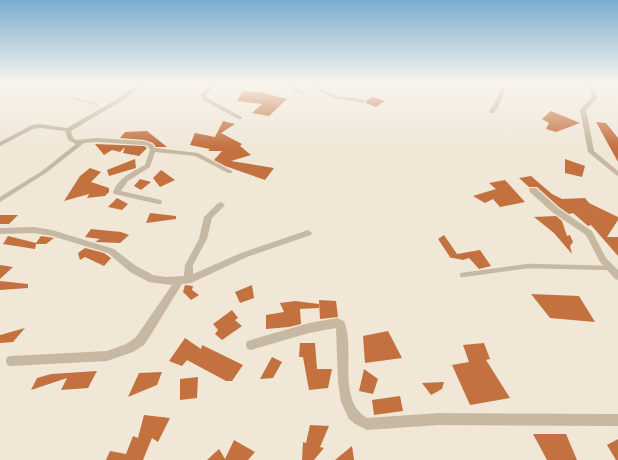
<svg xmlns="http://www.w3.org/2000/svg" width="618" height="460" font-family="'Roboto Condensed',sans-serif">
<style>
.building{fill:#c47140}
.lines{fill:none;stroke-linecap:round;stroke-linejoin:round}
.path{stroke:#b3a28d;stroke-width:1.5;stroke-dasharray:1.5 1.5;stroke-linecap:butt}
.service{stroke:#c7b8a3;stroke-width:4.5}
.minor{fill:#c7b8a3;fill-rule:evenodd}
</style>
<rect width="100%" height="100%" fill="#f0e7d7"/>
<g class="building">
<polygon points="243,91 264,93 287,99 269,116 252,113 262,104 237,101"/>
<polygon points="373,97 385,101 376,107 366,103 367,100"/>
<polygon points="551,111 580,123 556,132 546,129 549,123 542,119"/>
<polygon points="223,121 235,124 221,133 242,144 240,146 251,155 231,161 274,168 265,180 225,166 214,160 222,151 208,151 210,149 190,145 195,133 215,137"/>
<polygon points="596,122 606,123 618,138 618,162"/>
<polygon points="147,131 167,147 156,147 153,143 145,140 120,138 125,132"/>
<polygon points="95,144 144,146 147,148 139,156 123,153 125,147 120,152 112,150 104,155"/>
<polygon points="135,159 136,168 109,176 107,170"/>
<polygon points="565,159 585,166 582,177 565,173"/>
<polygon points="90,168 101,172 91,182 109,188 109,192 105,196 87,198 89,194 64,201 80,176"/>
<polygon points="161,170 175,180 160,187 153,178"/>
<polygon points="531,176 552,194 562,199 585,198 589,203 618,217 618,220 607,237 618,237 618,256 591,225 588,226 573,213 569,214 559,207 537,187 529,187 519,178"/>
<polygon points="140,179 151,182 141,190 134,186"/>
<polygon points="505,180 525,202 500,207 493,199 485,203 473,196 496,189 489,183"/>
<polygon points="117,198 128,204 122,210 108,207"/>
<polygon points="150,213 176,216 176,219 146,223"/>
<polygon points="0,215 18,215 9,224 0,224"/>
<polygon points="556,216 562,221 567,236 570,235 573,242 570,246 572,254 554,233 534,217"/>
<polygon points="91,229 121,232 129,235 120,243 97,242 95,242 100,239 85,237"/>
<polygon points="444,235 457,254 480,250 491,266 479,269 469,258 463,260 448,257 450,257 438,239"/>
<polygon points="8,236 36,243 41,236 54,238 46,244 36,244 35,249 3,244"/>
<polygon points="85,248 104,253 111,258 104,266 85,257 80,260 78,253"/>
<polygon points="0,265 13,267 0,279"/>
<polygon points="0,281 28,284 28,288 0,290"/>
<polygon points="185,285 193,286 192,290 199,295 191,300 183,292"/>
<polygon points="252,285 254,298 240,303 235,292"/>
<polygon points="531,294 579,296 595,322 550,318"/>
<polygon points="319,300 336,301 338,317 320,319"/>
<polygon points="295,301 319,304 319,308 300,309 301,324 289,327 266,329 266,315 284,312 280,303"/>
<polygon points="232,310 238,318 235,320 242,326 222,340 215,334 218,330 213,324"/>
<polygon points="25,328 13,342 0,343 0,335"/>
<polygon points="388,331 402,358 365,363 363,336"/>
<polygon points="185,338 201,349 202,345 243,365 232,381 226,381 187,360 182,366 169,361"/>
<polygon points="300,343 315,343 317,369 332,369 328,388 309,390 303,357 299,357"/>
<polygon points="484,343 490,359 486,360 510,398 470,405 452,365 469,362 463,345"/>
<polygon points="272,357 282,362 273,378 260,379"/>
<polygon points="364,369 378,379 373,394 359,391"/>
<polygon points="97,371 88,388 61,390 67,378 31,390 37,378 51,374"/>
<polygon points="162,372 157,385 128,397 139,373"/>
<polygon points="198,377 197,398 180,400 180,379"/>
<polygon points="444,382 442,389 431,395 422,383"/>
<polygon points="400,396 403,411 374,415 372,400"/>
<polygon points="144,415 170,418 158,442 152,438 143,460 106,460 110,451 126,454 133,436 138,438"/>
<polygon points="310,425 329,426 320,447 324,448 314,460 302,460 303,442 306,443"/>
<polygon points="533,434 566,434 577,460 547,460"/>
<polygon points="618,439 618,460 616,460 607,445"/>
<polygon points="234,440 255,452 248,460 207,460 219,449 225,459"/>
<polygon points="352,446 354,460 335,460"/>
</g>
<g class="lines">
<polyline class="path" points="67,96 98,105"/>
<polyline class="service" points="462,275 529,266 611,268"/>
<g class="minor">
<polygon points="0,82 6,82 0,85"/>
<path d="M140,82h6l-23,18 -52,31 2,7 3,2 20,-2 49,3 7,3 3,4 43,5 34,18v2h-4l-33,-17 -40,-4 -5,15 -22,14 -7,10 40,9 1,2 -1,2h-3l-44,-10 -1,-2c6,-15 19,-20 32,-27l5,-15 -2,-4 -4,-1 -48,-3 -12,1 -38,30 -46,29v-5l42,-26 34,-27 -8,-4 -3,-9 -25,-3 -7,1 -33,17v-4l32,-17 8,-1 27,4 52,-30z"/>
<polygon points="213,82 218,82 206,95 207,98 242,117 242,119 238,119 203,100 200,95"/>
<polygon points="280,82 286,82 306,93 304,94 294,91"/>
<polygon points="301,82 308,82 337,96 363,99 366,101 363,103 334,98"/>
<polygon points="503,82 507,82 502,100 494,113 490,113 489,112 496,100"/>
<polygon points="583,82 588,82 595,92 597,98 586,110 594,151 618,171 618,176 616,175 588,152 580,110 591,98 591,92"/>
<polygon points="530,188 536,188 558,208 592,231 606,258 618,270 618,280 615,279 600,262 586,235 552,212 530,192 529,190"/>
<polygon points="221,202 225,205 212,218 207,239 193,265 193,274 241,253 308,230 312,233 311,235 247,257 191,283 182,284 150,336 144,345 133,352 107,361 11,366 7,365 6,361 7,357 11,356 107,351 126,344 136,337 172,285 149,282 130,272 108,253 52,236 34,233 0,234 0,228 34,227 52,230 114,249 136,266 153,275 166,277 184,276 185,265 199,239 204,217 218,203"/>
<path d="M337,318l7,3c12,28 -8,79 23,97l72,-5 179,1v12l-179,-1 -72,5 -12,-6 -6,-5 -8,-17 -3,-20 -2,-54 -27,5 -58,17 -4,-1 -1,-4 1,-4 4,-1 58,-17z"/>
</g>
</g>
<linearGradient id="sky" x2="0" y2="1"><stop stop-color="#7aadd0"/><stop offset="0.56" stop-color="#f8f4ed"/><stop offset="1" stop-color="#f8f4ed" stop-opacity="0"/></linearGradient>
<rect width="618" height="147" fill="url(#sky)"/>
</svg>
